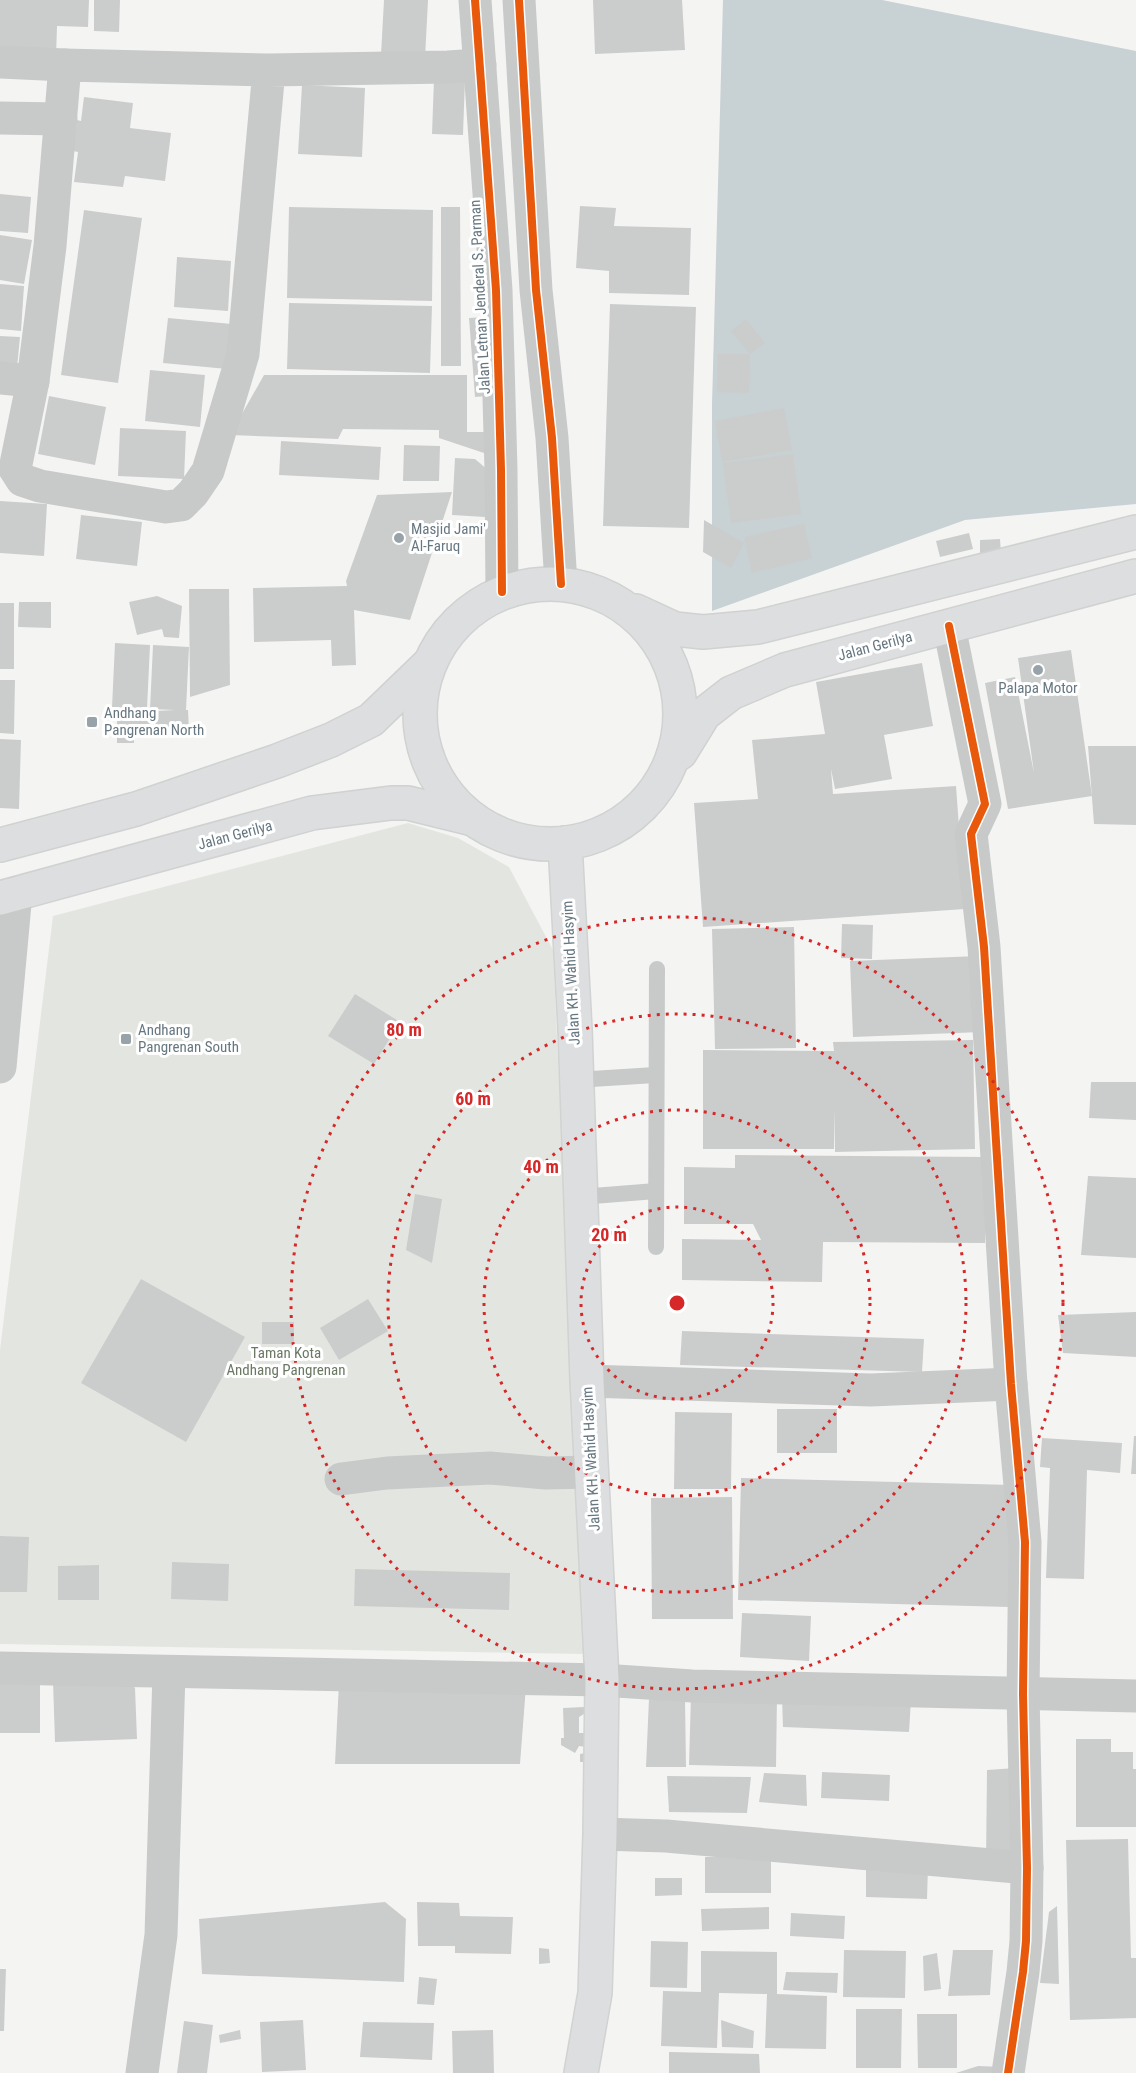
<svg xmlns="http://www.w3.org/2000/svg" width="1136" height="2073" font-family="'Roboto Condensed',sans-serif">
<style>
.green{fill:#e3e6e0}
.water{fill:#c8d1d3}
.building{fill:#cbcdcd}
.lines{fill:none;stroke-linecap:round;stroke-linejoin:round}
.primary-casing{stroke:#d1d2d2;stroke-width:36}
.trunk-casing{stroke:#d0d1d1;stroke-width:36}
.service{stroke:#c8caca;stroke-width:16}
.minor{stroke:#c8caca;stroke-width:33}
.tertiary{stroke:#c8caca;stroke-width:33}
.primary{stroke:#dddedf;stroke-width:33}
.trunk{stroke:#dddedf;stroke-width:33}
.cycleway-casing{stroke:#fff;stroke-width:11}
.cycleway{stroke:#e8590c;stroke-width:8}
.ring{fill:none;stroke:#d62828;stroke-width:3;stroke-dasharray:3 6}
.poi-dot{fill:#98a3a9;stroke:#fff;stroke-width:2}
.labels{text-anchor:middle;dominant-baseline:central;stroke-width:6;stroke-linejoin:round;paint-order:stroke}
.street-label{font-size:15px;fill:#667781;stroke:#fff}
.poi-label{font-size:15px;fill:#667781;stroke:#fff;text-anchor:start}
.park-label{font-size:15px;fill:#6a7864;stroke:#fff}
.centre{fill:#d62828;stroke:#fff;stroke-width:3}
.ring-label{font-size:18px;text-anchor:middle;font-weight:bold;fill:#d62828;stroke:#fff;stroke-width:6;stroke-linejoin:round;paint-order:stroke}
</style>
<rect width="100%" height="100%" fill="#f4f4f3"/>
<polygon class="green" points="408,823 458,838 509,867 553,950 585,1654 0,1644 0,1350 53,916"/>
<polygon class="water" points="723,0 882,0 1136,51 1136,504 965,520 712,611 712,405"/>
<g class="building">
<polygon points="0,0 89,0 88,27 57,26 56,58 0,57"/>
<polygon points="94,0 120,0 119,32 94,31"/>
<polygon points="384,0 428,0 425,58 381,55"/>
<polygon points="593,0 682,0 685,50 595,54"/>
<polygon points="434,78 465,79 463,135 432,134"/>
<polygon points="302,85 365,88 362,157 298,154"/>
<polygon points="84,97 133,103 130,128 171,133 165,181 125,176 123,187 74,182 78,152 73,151 77,120 81,121"/>
<polygon points="0,194 31,197 28,233 0,231"/>
<polygon points="580,206 616,208 614,226 691,228 689,295 609,293 609,271 576,268"/>
<polygon points="289,207 433,210 432,301 287,298"/>
<polygon points="441,207 460,207 461,366 441,366"/>
<polygon points="84,210 142,218 118,383 61,375"/>
<polygon points="0,235 32,240 24,284 0,280"/>
<polygon points="177,257 231,261 228,311 174,307"/>
<polygon points="0,284 24,286 21,331 0,329"/>
<polygon points="289,303 432,306 430,373 287,369"/>
<polygon points="610,304 696,307 689,528 603,526"/>
<polygon points="486,317 487,396 475,397 469,318"/>
<polygon points="168,318 232,324 227,369 163,363"/>
<polygon points="746,319 765,343 750,354 731,331"/>
<polygon points="0,336 20,337 17,368 0,366"/>
<polygon points="718,354 750,354 749,393 717,392"/>
<polygon points="150,370 205,375 200,427 145,421"/>
<polygon points="264,375 467,375 467,432 493,432 493,456 439,438 439,430 343,429 338,439 230,435"/>
<polygon points="49,396 106,407 95,465 38,454"/>
<polygon points="784,408 792,450 722,462 715,421"/>
<polygon points="120,428 186,431 184,479 118,476"/>
<polygon points="281,441 381,447 379,480 279,475"/>
<polygon points="404,445 440,446 439,481 403,481"/>
<polygon points="793,454 801,514 731,523 723,463"/>
<polygon points="455,458 475,459 488,470 485,517 452,515"/>
<polygon points="452,492 410,620 354,610 356,665 332,666 331,640 254,642 253,588 347,586 346,581 377,495"/>
<polygon points="0,501 47,504 44,556 0,553"/>
<polygon points="81,515 142,522 137,566 76,559"/>
<polygon points="704,520 744,543 731,568 703,552"/>
<polygon points="804,524 812,558 752,573 744,537"/>
<polygon points="969,533 973,549 940,557 936,541"/>
<polygon points="1000,539 1001,553 980,554 980,540"/>
<polygon points="189,589 229,589 230,685 190,697"/>
<polygon points="157,596 182,606 179,638 164,637 162,629 137,635 129,602"/>
<polygon points="19,602 51,602 51,628 18,627"/>
<rect x="0" y="603" width="14" height="66"/>
<polygon points="115,643 150,645 147,709 112,707"/>
<polygon points="153,645 189,647 186,710 188,710 189,732 156,733 155,711 175,710 150,709"/>
<polygon points="1071,650 1092,796 1008,809 985,683 1015,677 1034,773 1018,658"/>
<polygon points="922,663 933,726 884,735 892,779 835,789 831,769 833,794 956,786 965,909 703,927 694,803 758,799 752,740 825,734 816,682"/>
<polygon points="0,680 15,680 14,734 0,733"/>
<polygon points="117,712 150,712 150,724 134,724 134,743 117,743"/>
<polygon points="0,739 21,740 19,809 0,808"/>
<polygon points="1088,746 1136,746 1136,825 1094,824"/>
<polygon points="842,924 873,925 872,959 841,958"/>
<polygon points="794,927 796,1048 715,1049 712,929"/>
<polygon points="979,956 982,1032 853,1037 850,961"/>
<polygon points="355,994 400,1022 374,1064 328,1036"/>
<polygon points="973,1040 975,1149 835,1152 835,1109 834,1149 703,1149 703,1050 834,1051 833,1042"/>
<polygon points="1091,1082 1136,1082 1136,1120 1089,1118"/>
<polygon points="735,1155 986,1157 985,1243 823,1242 822,1282 682,1280 682,1239 761,1240 753,1224 684,1224 684,1167 735,1168"/>
<polygon points="1088,1176 1136,1178 1136,1258 1081,1255"/>
<polygon points="415,1194 442,1199 432,1263 406,1250"/>
<polygon points="141,1279 245,1337 186,1442 81,1383"/>
<polygon points="368,1299 388,1331 339,1360 320,1328"/>
<polygon points="1136,1312 1136,1357 1063,1353 1058,1315"/>
<rect x="262" y="1322" width="32" height="22"/>
<polygon points="682,1331 924,1339 922,1372 680,1365"/>
<rect x="777" y="1409" width="60" height="44"/>
<polygon points="675,1412 732,1413 731,1489 674,1489"/>
<polygon points="1134,1436 1136,1436 1136,1474 1131,1474"/>
<polygon points="1042,1438 1122,1443 1120,1473 1087,1470 1084,1579 1046,1578 1050,1468 1040,1467"/>
<polygon points="741,1478 1012,1485 1009,1607 738,1600"/>
<polygon points="732,1497 733,1619 652,1619 651,1498"/>
<polygon points="0,1536 29,1537 27,1592 0,1592"/>
<polygon points="172,1562 229,1564 228,1601 171,1599"/>
<polygon points="99,1565 99,1600 58,1600 58,1566"/>
<polygon points="355,1569 510,1573 509,1610 354,1606"/>
<polygon points="742,1613 811,1616 809,1661 740,1657"/>
<polygon points="0,1677 40,1683 40,1733 0,1733"/>
<polygon points="124,1678 135,1688 137,1739 55,1742 53,1681"/>
<polygon points="339,1682 526,1686 520,1764 335,1764"/>
<polygon points="691,1695 777,1696 776,1767 689,1765"/>
<polygon points="649,1698 685,1698 686,1767 646,1767"/>
<polygon points="782,1698 911,1700 909,1732 783,1727"/>
<polygon points="584,1707 584,1714 579,1717 579,1733 596,1733 589,1762 580,1762 580,1754 586,1753 586,1747 579,1746 575,1753 561,1745 561,1738 564,1738 563,1708"/>
<polygon points="1076,1739 1111,1739 1111,1752 1133,1752 1133,1769 1136,1769 1136,1827 1076,1827"/>
<polygon points="1016,1768 1018,1859 986,1861 987,1770"/>
<polygon points="822,1772 890,1775 889,1801 821,1798"/>
<polygon points="764,1773 806,1775 807,1806 759,1802"/>
<polygon points="667,1776 751,1777 747,1813 669,1812"/>
<polygon points="1128,1839 1131,1958 1136,1958 1136,2018 1070,2020 1066,1840"/>
<rect x="705" y="1857" width="66" height="36"/>
<polygon points="866,1866 928,1867 927,1899 866,1897"/>
<polygon points="655,1878 682,1878 682,1895 655,1896"/>
<polygon points="385,1902 406,1919 404,1982 202,1974 199,1919"/>
<polygon points="417,1902 459,1903 460,1916 513,1917 511,1954 455,1953 455,1946 418,1946"/>
<polygon points="1057,1906 1059,1984 1040,1983 1049,1912"/>
<polygon points="769,1907 769,1929 702,1931 701,1909"/>
<polygon points="791,1913 845,1916 844,1939 790,1936"/>
<polygon points="651,1941 688,1942 687,1988 650,1987"/>
<polygon points="539,1948 549,1949 550,1963 539,1964"/>
<polygon points="844,1950 906,1951 905,1998 843,1997"/>
<polygon points="953,1950 993,1950 990,1995 948,1996"/>
<polygon points="701,1951 777,1952 777,1994 827,1996 826,2049 765,2048 767,1994 719,1993 717,2048 661,2046 663,1991 701,1992"/>
<polygon points="937,1953 941,1989 924,1991 923,1956"/>
<polygon points="0,1969 6,1969 4,2031 0,2031"/>
<polygon points="786,1972 838,1973 837,1993 783,1990"/>
<polygon points="419,1977 437,1979 434,2005 417,2004"/>
<polygon points="856,2009 902,2009 901,2068 856,2068"/>
<polygon points="917,2014 957,2014 957,2068 918,2068"/>
<polygon points="303,2020 306,2070 262,2072 260,2022"/>
<polygon points="721,2020 754,2031 753,2048 722,2047"/>
<polygon points="184,2021 213,2025 207,2073 177,2073"/>
<polygon points="363,2022 434,2023 432,2060 360,2057"/>
<polygon points="240,2030 241,2039 220,2043 219,2035"/>
<polygon points="493,2030 494,2073 453,2073 452,2031"/>
<polygon points="669,2052 759,2054 760,2073 669,2073"/>
<polygon points="978,2066 1004,2067 1003,2073 956,2073"/>
</g>
<g class="lines">
<g class="primary-casing">
<polyline id="primary" points="565,843 575,1029 587,1381 602,1680 600,1834 595,1993 581,2073"/>
</g>
<g class="trunk-casing">
<g id="trunk">
<circle cx="550" cy="714" r="130"/>
<polyline points="636,611 675,629 703,632 758,627 1136,532"/>
<polyline points="680,753 704,714 731,693 785,670 1136,576"/>
<polyline points="0,845 136,809 277,761 331,740 371,720 428,665"/>
<polyline points="0,898 312,813 391,803 408,803 473,819"/>
</g>
</g>
<g class="service">
<polyline points="576,1080 655,1075"/>
<polyline points="580,1197 656,1191"/>
<polyline points="656,1247 657,969"/>
</g>
<g class="minor">
<polyline points="0,62 65,65"/>
<polyline points="269,70 243,354 208,471 193,493 181,505 166,507 40,486 22,480 15,469 33,381 50,246 65,65 269,70 448,67 480,65"/>
<polyline points="0,118 61,119"/>
<polyline points="0,378 33,381"/>
<polyline points="949,626 985,804 971,834 984,947 1011,1384 1025,1542 1023,1694 1027,1868 1026,1941 1023,1972 1008,2073"/>
<polyline points="0,1067 16,893"/>
<polyline points="587,1381 871,1390 1011,1384"/>
<polyline points="341,1479 387,1473 490,1468 546,1473 591,1472"/>
<polyline points="0,1668 602,1680 692,1686 1136,1696"/>
<polyline points="600,1834 666,1836 1027,1868"/>
<polyline points="142,2073 161,1935 169,1673"/>
</g>
<g class="tertiary">
<polyline points="475,0 496,290 501,470 502,592"/>
<polyline points="519,0 536,290 552,438 561,584"/>
</g>
<use href="#primary" class="primary"/>
<use href="#trunk" class="trunk"/>
<g class="cycleway-casing">
<g id="cycleway">
<polyline points="475,0 496,290 501,470 502,592"/>
<polyline points="519,0 536,290 552,438 561,584"/>
<polyline points="949,626 985,804 971,834 984,947 1011,1384 1025,1542 1023,1694 1027,1868 1026,1941 1023,1972 1008,2073"/>
</g>
</g>
<use href="#cycleway" class="cycleway"/>
</g>
<g class="ring">
<circle cx="677" cy="1303" r="96"/>
<circle cx="677" cy="1303" r="193"/>
<circle cx="677" cy="1303" r="289"/>
<circle cx="677" cy="1303" r="386"/>
</g>
<g class="poi-dot">
<circle cx="399" cy="538" r="6"/>
<circle cx="1038" cy="670" r="6"/>
<rect x="86" y="716" width="12" height="12" rx="3"/>
<rect x="120" y="1033" width="12" height="12" rx="3"/>
</g>
<g class="labels">
<g class="street-label">
<text transform="translate(480 297) rotate(-93)">Jalan Letnan Jenderal S. Parman</text>
<text transform="translate(875 646) rotate(-15)">Jalan Gerilya</text>
<text transform="translate(235 835) rotate(-15)">Jalan Gerilya</text>
<text transform="translate(571 973) rotate(-93)">Jalan KH. Wahid Hasyim</text>
<text transform="translate(591 1459) rotate(-93)">Jalan KH. Wahid Hasyim</text>
</g>
<g class="poi-label">
<text x="411" y="529">Masjid Jami'<tspan x="411" dy="17">Al-Faruq</tspan></text>
<text x="1038" y="688" text-anchor="middle">Palapa Motor</text>
<text x="104" y="713">Andhang<tspan x="104" dy="17">Pangrenan North</tspan></text>
<text x="138" y="1030">Andhang<tspan x="138" dy="17">Pangrenan South</tspan></text>
</g>
<g class="park-label">
<text x="286" y="1353">Taman Kota<tspan x="286" dy="17">Andhang Pangrenan</tspan></text>
</g>
</g>
<circle cx="677" cy="1303" r="9" class="centre"/>
<g class="ring-label">
<text x="404" y="1036">80 m</text>
<text x="473" y="1105">60 m</text>
<text x="541" y="1173">40 m</text>
<text x="609" y="1241">20 m</text>
</g>
</svg>
